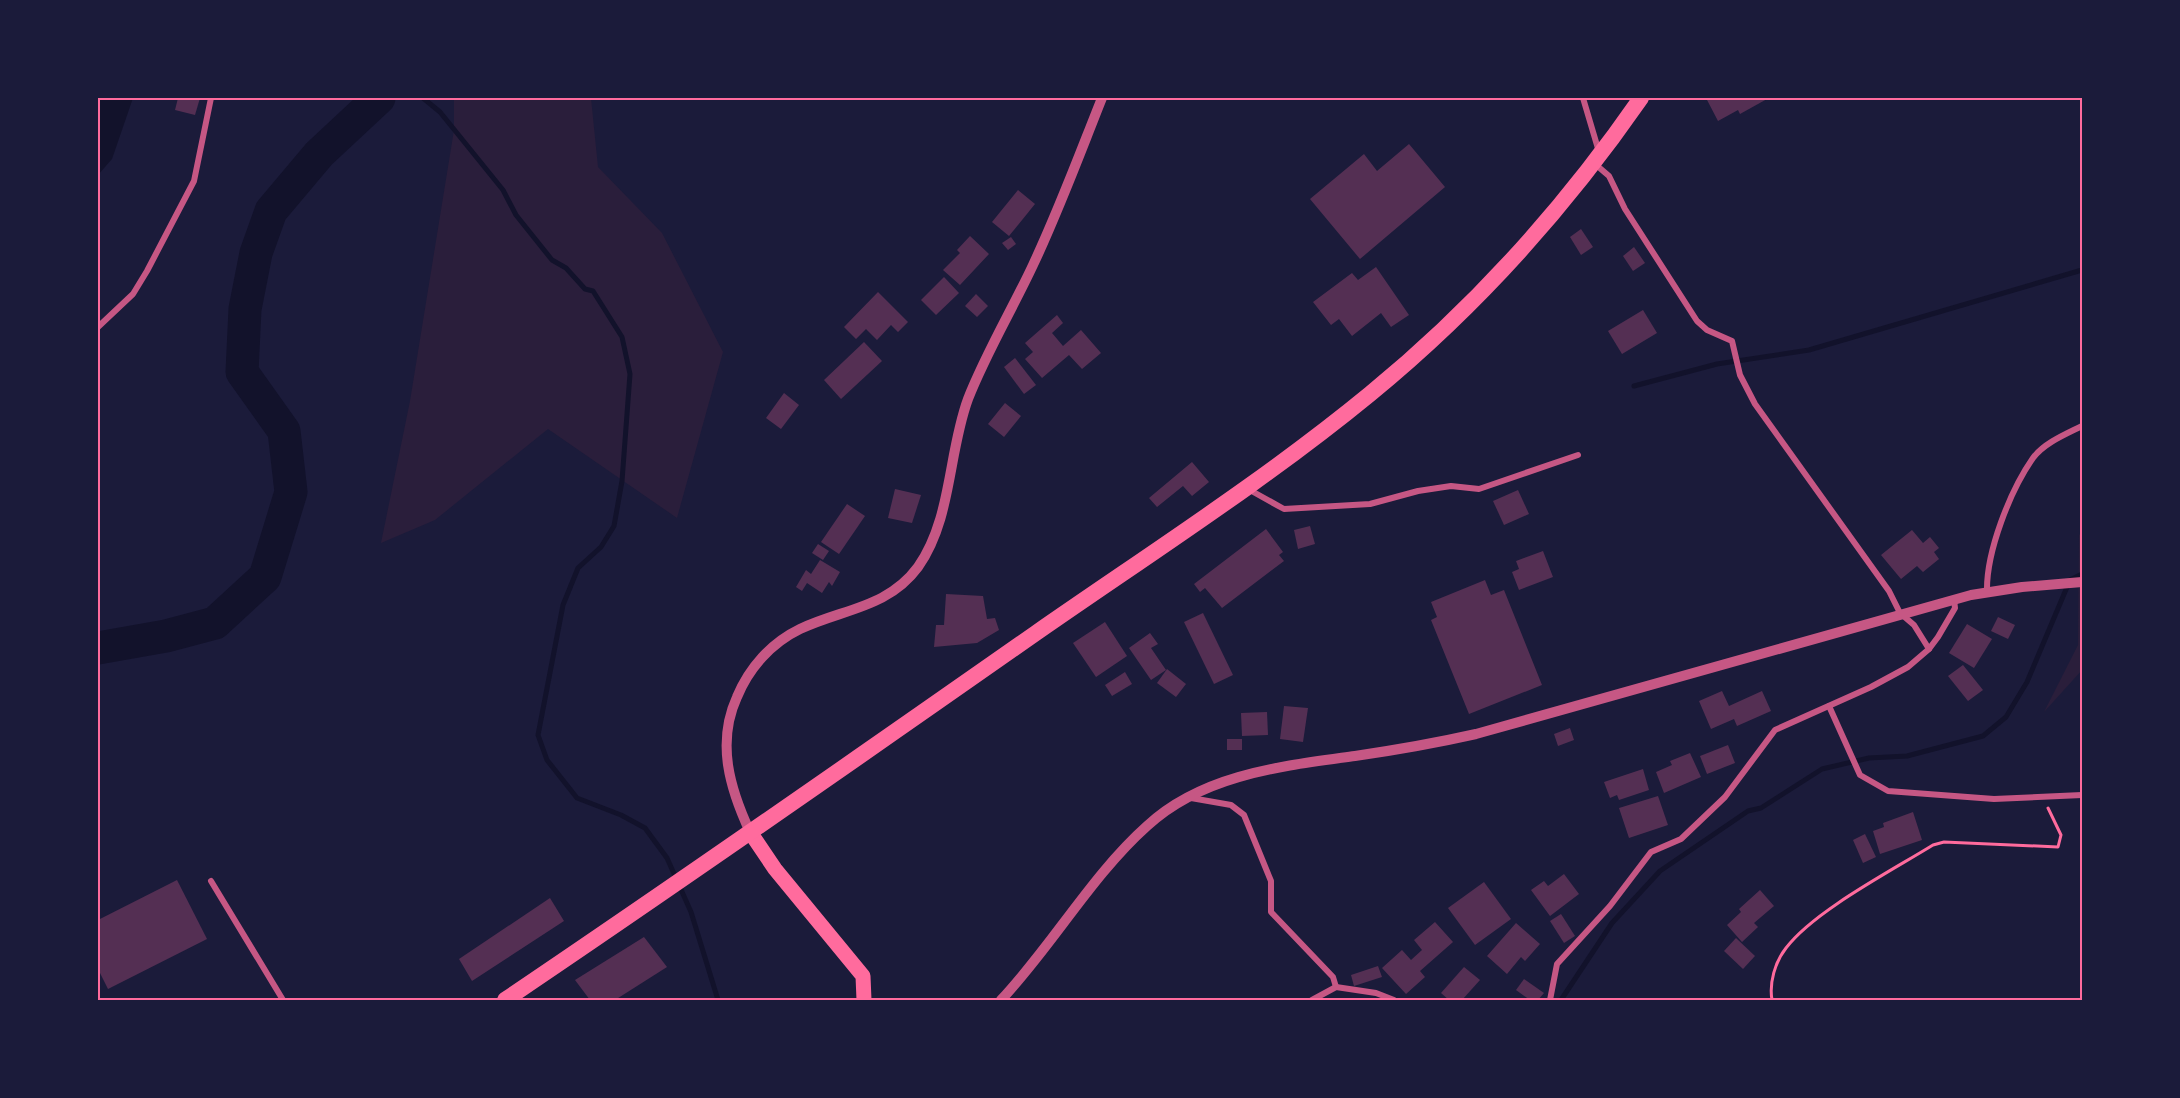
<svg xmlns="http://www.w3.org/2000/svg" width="2180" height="1098" font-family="Mulish,sans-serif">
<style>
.green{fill:#2a1e3b}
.water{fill:#12122b}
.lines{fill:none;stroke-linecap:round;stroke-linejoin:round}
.stream{stroke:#12122b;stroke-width:5}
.river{stroke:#12122b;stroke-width:33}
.building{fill:#542f53}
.path{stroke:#ff6b9d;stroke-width:3}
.minor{stroke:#c65784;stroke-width:6}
.tertiary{stroke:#c65784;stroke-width:10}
.primary{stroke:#ff6b9d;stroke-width:15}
.trunk{stroke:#ff6b9d;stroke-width:16}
.neatline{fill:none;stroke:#ff6b9d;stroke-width:2}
</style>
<rect width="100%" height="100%" fill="#1b1b3a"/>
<g class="green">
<polygon points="454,98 591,98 598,167 662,233 723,352 677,518 548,429 435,520 381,543 410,401 454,130"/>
<polygon points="2082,532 2082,670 2044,712 2078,645 2079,535"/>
</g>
<polygon class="water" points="99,98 133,98 112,159 98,175"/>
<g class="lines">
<g class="stream">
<polyline points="423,98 440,112 503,190 516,215 552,260 566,268 585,289 593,291 622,337 630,374 622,481 614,526 601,547 578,568 563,605 538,735 547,760 577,798 621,815 645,828 667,858 691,912 718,1000"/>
<polyline points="1634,386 1717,364 1809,350 2082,270"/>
<polyline points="1561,1000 1612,923 1660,871 1748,811 1761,808 1822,769 1869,758 1907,756 1983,736 2006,717 2027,682 2070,580 2082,574"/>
</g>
<polyline class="river" points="98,648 166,636 215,623 265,577 291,492 284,431 242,372 245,309 256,253 271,211 319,154 379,98"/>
</g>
<g class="building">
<polygon points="178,98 200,98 195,115 175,110"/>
<polygon points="1706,98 1766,98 1767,99 1740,114 1738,110 1718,121"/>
<polygon points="1409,144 1445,187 1360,259 1310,199 1364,154 1377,171"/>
<polygon points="1018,190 1035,204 1009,236 992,222"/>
<polygon points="1581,229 1593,247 1581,255 1570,237"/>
<polygon points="970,236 989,254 960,285 943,270 960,253 957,250"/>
<polygon points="1011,237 1016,244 1008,250 1002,243"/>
<polygon points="1634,247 1645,263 1633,271 1623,256"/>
<polygon points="1376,267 1409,315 1391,327 1381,313 1352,336 1339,319 1331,325 1313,302 1352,273 1358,280"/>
<polygon points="944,277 959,293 936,315 921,300"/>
<polygon points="878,292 908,322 898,332 891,325 877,340 866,329 856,339 844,327"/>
<polygon points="976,294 988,306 977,317 965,306"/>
<polygon points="1643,310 1657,333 1622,354 1608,331"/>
<polygon points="1057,315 1063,323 1052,333 1063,346 1081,330 1101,353 1082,369 1069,355 1042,378 1025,359 1033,352 1025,343"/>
<polygon points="864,342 882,361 841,399 824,380"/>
<polygon points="1015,358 1036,385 1024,394 1004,367"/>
<polygon points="784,393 799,405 781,429 766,418"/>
<polygon points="1005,403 1021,416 1004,437 988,424"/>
<polygon points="1192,462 1209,482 1192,496 1183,486 1157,507 1149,498"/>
<polygon points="895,489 921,495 912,523 888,518"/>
<polygon points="1518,490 1529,514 1504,525 1493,501"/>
<polygon points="847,504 865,516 839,554 821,542"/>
<polygon points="1310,526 1315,544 1298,549 1294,530"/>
<polygon points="1266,529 1283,552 1279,555 1284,561 1222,608 1205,588 1200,592 1194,584"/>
<polygon points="1912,530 1923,543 1930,537 1939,548 1934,552 1939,559 1923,572 1917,566 1901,579 1881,555"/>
<polygon points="818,544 829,551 823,560 812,553"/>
<polygon points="1543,551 1553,577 1519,590 1512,572 1519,569 1516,561"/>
<polygon points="820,560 840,572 832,586 829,582 822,593 807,583 802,591 796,587 806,570 811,574"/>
<polygon points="1485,580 1491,595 1504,590 1542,685 1469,714 1431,620 1437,617 1431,602"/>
<polygon points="946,594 983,596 987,619 995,618 999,630 977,643 934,647 936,625 944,625"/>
<polygon points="1203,613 1233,675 1214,684 1184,622"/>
<polygon points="1998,617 2015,625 2008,639 1991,631"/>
<polygon points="1105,622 1127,656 1096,677 1073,643"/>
<polygon points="1967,624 1992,639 1974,668 1949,653"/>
<polygon points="1150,633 1158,644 1151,648 1166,670 1151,680 1129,648"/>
<polygon points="1963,665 1983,690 1968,701 1948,676"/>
<polygon points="1167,669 1186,684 1176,697 1157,683"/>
<polygon points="1125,672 1132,684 1112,696 1105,685"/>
<polygon points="1722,691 1729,706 1762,691 1771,711 1737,726 1734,719 1711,729 1699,701"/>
<polygon points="1284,706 1308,708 1303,742 1280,739"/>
<polygon points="1267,712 1268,735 1242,736 1241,713"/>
<polygon points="1570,728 1574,740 1558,746 1554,734"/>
<rect x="1227" y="739" width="15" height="11"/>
<polygon points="1728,745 1735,763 1707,774 1700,756"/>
<polygon points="1690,753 1701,777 1664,793 1656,772 1672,765 1670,761"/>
<polygon points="1643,769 1649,790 1619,800 1617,795 1610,798 1604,782"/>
<polygon points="1658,796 1668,825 1629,838 1619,808"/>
<polygon points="1913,812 1922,840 1880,854 1873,831 1884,827 1883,823"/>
<polygon points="1865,834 1876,857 1863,863 1853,840"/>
<polygon points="1564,874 1579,894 1550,916 1531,890 1544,881 1548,886"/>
<polygon points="177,880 207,939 108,989 98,969 98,920"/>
<polygon points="1484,882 1511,919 1475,945 1448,908"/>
<polygon points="1760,890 1774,906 1754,923 1758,927 1742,942 1727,925 1741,912 1739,909"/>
<polygon points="550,898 564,921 472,981 459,959"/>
<polygon points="1561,914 1575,936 1564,943 1550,921"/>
<polygon points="1435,922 1453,942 1420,971 1425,977 1406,994 1382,968 1402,950 1411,960 1422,950 1414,940"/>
<polygon points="1516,923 1540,944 1525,961 1521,957 1507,974 1487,956"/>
<polygon points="644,937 667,967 615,1000 590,1000 575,980"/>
<polygon points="1736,938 1755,956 1743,969 1724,951"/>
<polygon points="1378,966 1382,977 1354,986 1351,975"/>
<polygon points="1464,967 1480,980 1462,1000 1449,1000 1441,993"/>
<polygon points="1524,979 1544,993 1538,1000 1530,1000 1516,990"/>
</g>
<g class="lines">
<path class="path" d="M1772,1000c-3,-17 3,-38 14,-52 28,-37 105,-77 147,-103l11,-3 114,5 3,-12 -13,-27"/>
<g class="minor">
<polyline points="1583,98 1599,152"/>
<polyline points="1595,164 1609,176 1625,209 1697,321 1707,330 1732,341 1740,375 1755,404 1889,591 1900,613 1914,625 1929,649"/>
<polyline points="98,327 133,294 147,271 194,181 211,98"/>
<polyline points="1248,489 1284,509 1370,504 1418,491 1451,486 1479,489 1578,455"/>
<path d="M1987,592c-1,-40 23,-101 46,-134 11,-15 33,-24 49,-32"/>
<polyline points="1829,706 1860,775 1888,791 1994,799 2082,795"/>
<polyline points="1191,798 1231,805 1244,815 1271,881 1271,912 1333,977 1336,987"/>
<polyline points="211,881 283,1000"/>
<polyline points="1312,1000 1336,987 1376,993 1394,1000"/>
<polyline points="1550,1000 1557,964 1610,906 1651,852 1681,839 1725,797 1775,730 1871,687 1908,667 1929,649 1938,637 1955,608 1954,599"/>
</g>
<g class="tertiary">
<path d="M750,832c-20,-43 -34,-89 -13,-135 12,-29 34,-54 63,-68 42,-20 88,-21 118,-62 34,-48 30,-114 50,-168 18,-46 44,-89 65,-134 26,-55 47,-112 69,-167"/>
<path d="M1001,1000c51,-54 91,-125 146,-174 56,-52 136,-60 208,-70 41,-6 81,-13 121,-22l495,-139 51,-8 60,-5"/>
</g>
<polyline class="primary" points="750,832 775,869 863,976 864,1000"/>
<path class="trunk" d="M505,1000c178,-120 354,-243 531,-367 112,-78 228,-152 334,-239 105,-86 194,-185 271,-296"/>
</g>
<rect width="2180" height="1098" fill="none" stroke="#1b1b3a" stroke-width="198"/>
<rect x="99" y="99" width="1982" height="900" class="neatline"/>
</svg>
